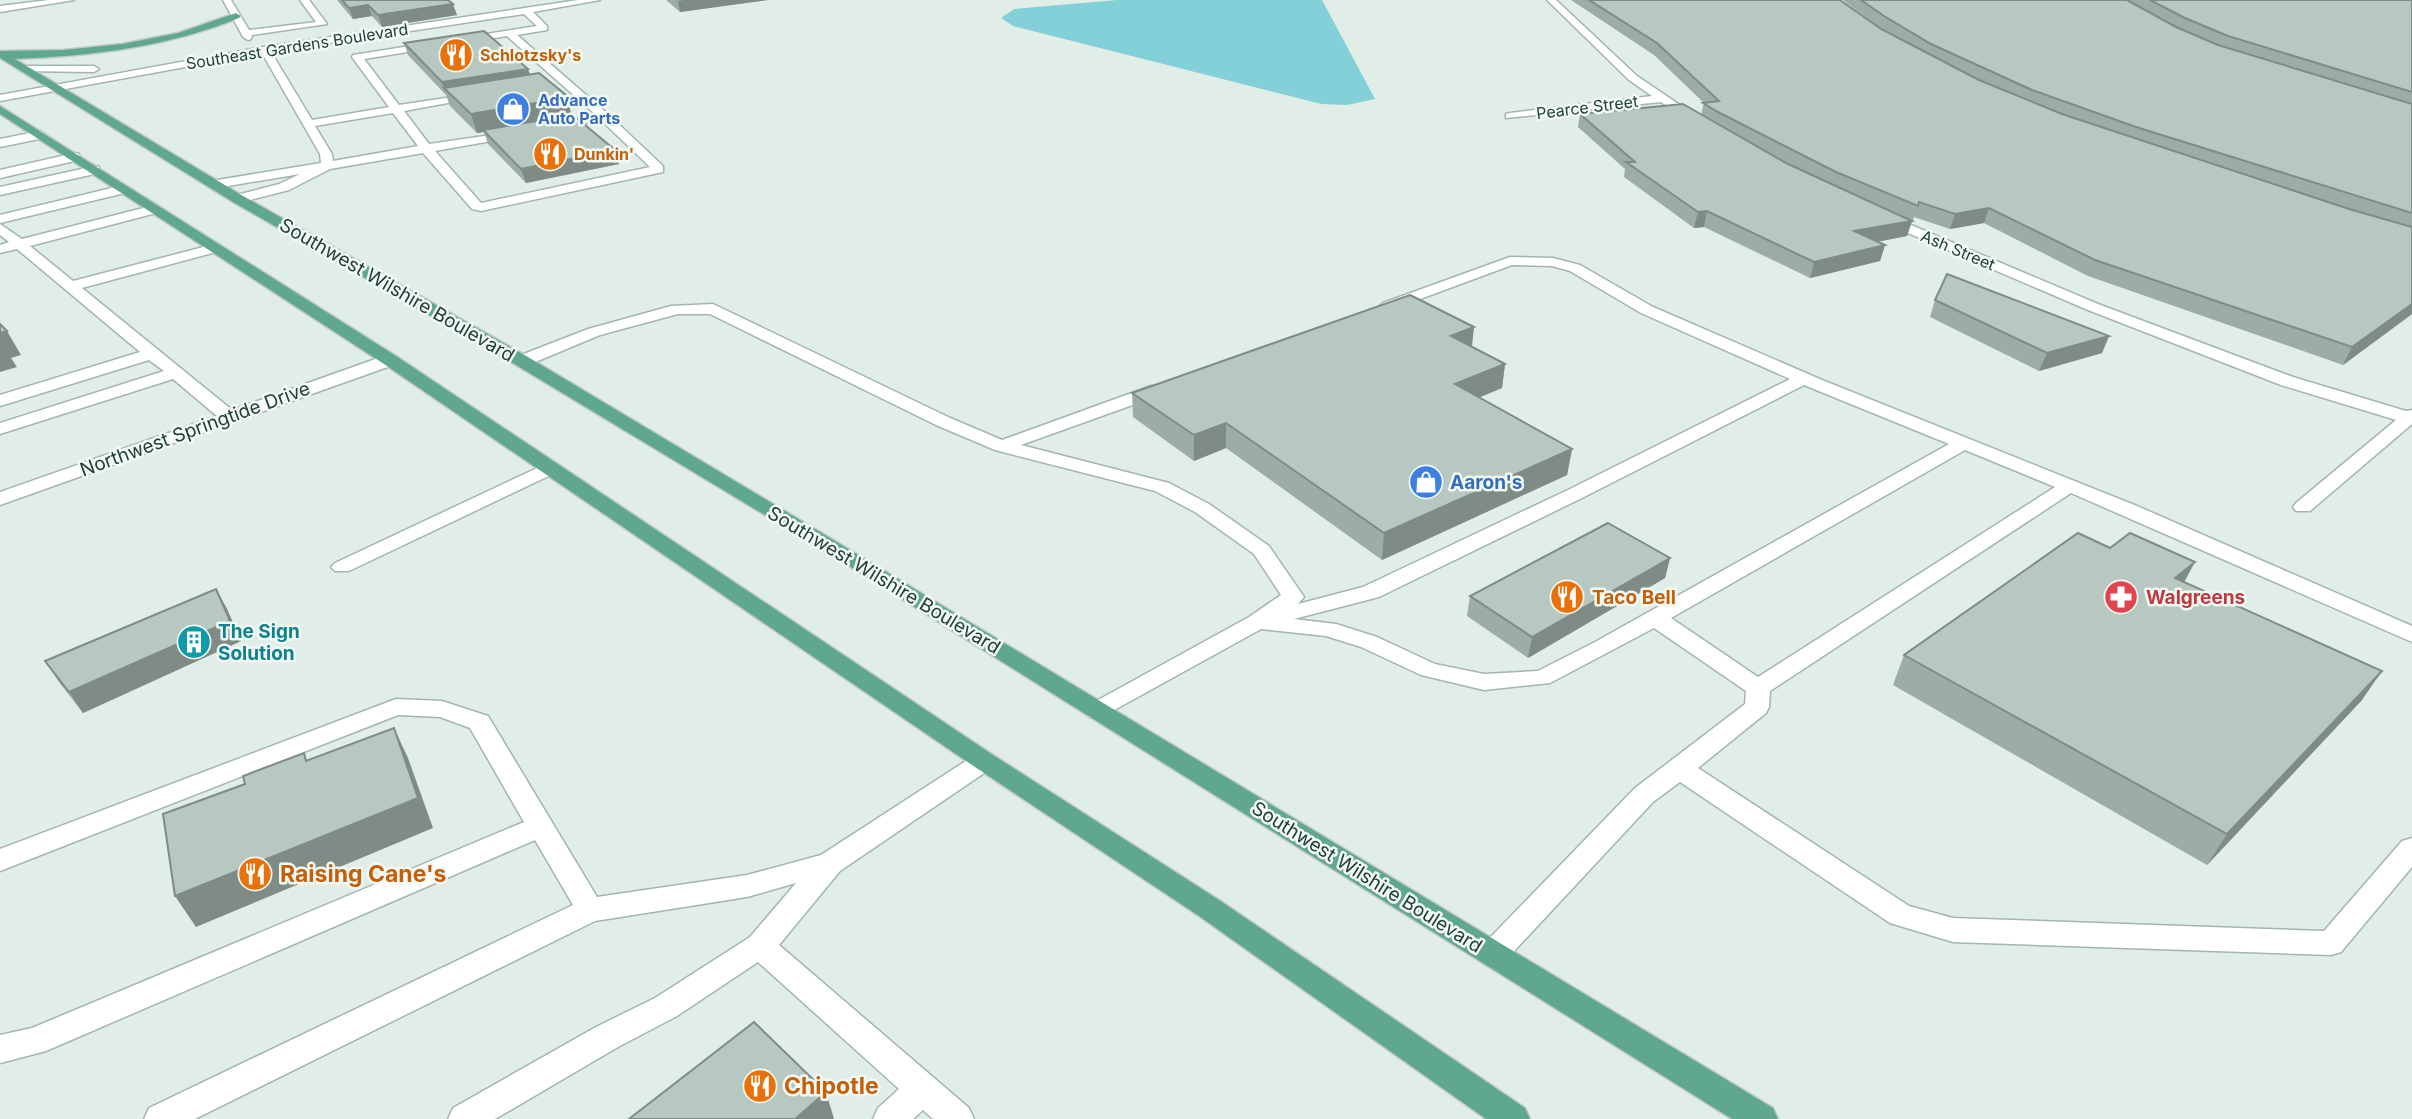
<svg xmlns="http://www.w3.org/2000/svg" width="2412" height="1119" font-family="Inter,sans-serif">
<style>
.water{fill:#83d0d8}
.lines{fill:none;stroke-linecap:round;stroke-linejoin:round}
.minor-casing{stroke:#a3b6ae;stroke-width:3}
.major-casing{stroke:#c0cac6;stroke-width:3}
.minor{fill:#fff;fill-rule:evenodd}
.major{fill:#60a791;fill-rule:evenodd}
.wall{fill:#9daca5}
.shaded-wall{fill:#7f8c86}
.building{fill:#b6c8c0;stroke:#7f8c86;stroke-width:2}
.labels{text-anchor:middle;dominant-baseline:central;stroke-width:5;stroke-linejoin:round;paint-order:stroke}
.far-street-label{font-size:16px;fill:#1f4035;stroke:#f2f9f5}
.far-food-label{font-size:16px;font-weight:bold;fill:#c56008;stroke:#f2f9f5;text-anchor:start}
.far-shop-label{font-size:16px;font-weight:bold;fill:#366cbe;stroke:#f2f9f5;text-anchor:start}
.street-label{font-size:19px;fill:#1f4035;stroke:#f2f9f5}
.shop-label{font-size:19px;font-weight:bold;fill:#366cbe;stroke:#f2f9f5;text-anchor:start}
.food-label{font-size:19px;font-weight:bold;fill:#c56008;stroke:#f2f9f5;text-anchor:start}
.health-label{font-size:19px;font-weight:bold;fill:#be3a42;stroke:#f2f9f5;text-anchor:start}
.culture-label{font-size:19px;font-weight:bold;fill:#0d838f;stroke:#f2f9f5;text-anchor:start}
.near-food-label{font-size:23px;font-weight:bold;fill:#c56008;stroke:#f2f9f5;text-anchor:start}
</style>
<rect width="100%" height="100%" fill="#e1ede7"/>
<polygon class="water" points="1117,0 1322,0 1375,99 1347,105 1321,104 1013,26 1001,18 1014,9"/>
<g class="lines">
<g class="minor-casing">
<g id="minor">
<polygon points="49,0 74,0 0,12 0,6"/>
<polygon points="223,0 231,0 249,30 316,22 300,0 309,0 327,24 252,35 251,39 248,40 243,37"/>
<path d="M578,0h22l-67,12 14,14v4l-30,5 92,80 54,51v6l-182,39 -9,-2 -49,-56 -93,16 -41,21 -51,13 -5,-1v-6l46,-12 21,-10 -84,14 -6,-4 1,-3 110,-18 -1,-9 -58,-101 -262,48v-6l257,-47zM524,14l13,12 -184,29 -1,2 37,50 -77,13 -41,-68zM507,36l89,79 -47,9v4l53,-7 48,46 -169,36 -46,-52 79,-14 4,-2v-4l-89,13 -25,-33 71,-13 5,-3 -1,-2 -80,12 -35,-46zM393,113l25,33 -85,15 -1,-7 -17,-28z"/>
<polygon points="1547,0 1556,0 1637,76 1702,120 1702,124 1694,124 1661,102 1506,118 1506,114 1510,113 1652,96 1629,80"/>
<polygon points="25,66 94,66 99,69 94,72 21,71 21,67"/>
<polygon points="40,131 46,135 44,138 0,147 0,139"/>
<polygon points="75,153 79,154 79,160 0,178 0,170"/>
<polygon points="95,166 99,167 99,173 0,195 0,187"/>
<polygon points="124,185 130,189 129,192 0,223 0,215"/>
<polygon points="155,205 162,209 160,212 30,246 73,281 215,244 220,245 220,251 82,288 232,410 384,356 390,355 398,360 396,364 0,505 0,492 217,416 173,379 0,434 0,423 164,371 149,360 0,406 0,395 140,352 17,249 0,253 0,245 9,242 0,235 0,224 22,239"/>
<polygon points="1885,214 2098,304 2293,377 2406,411 2412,410 2412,424 2310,511 2296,511 2293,507 2296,503 2396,420 2281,385 2088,310 1880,221 1880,215"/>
<path d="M1510,257l43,1 27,7 73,42 169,73 315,126 275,120v16l-341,-149 -301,198 -1,16 -3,6 -68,55 211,138 44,12 371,13 78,-90 10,-3v29l-71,85 -10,3 -378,-13 -63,-19 -210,-141 -27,20 -150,161 -10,3 -10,-3 -5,-9 5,-9 152,-157 110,-84 1,-13 -92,-63 -104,55 -66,7 -63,-15 -60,-28 -35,-11 -65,-7 -163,90 -9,-2 -3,-6 3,-6 160,-88 32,-22 -27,-41 -59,-42 -40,-21 -160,-41 -59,-25 -226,-111h-32l-78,21 -72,30 -6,1 -8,-5 2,-4 72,-28 83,-23 42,-2 235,113 54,23 149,-54h12l3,4 -3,4 -142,51 148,38 40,21 60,42 35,51 -6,7 65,-17 207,-98 220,-110 -149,-66 -71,-42 -18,-5 -40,-1 -119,44h-10l-3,-3 3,-3zM1804,385l145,59 -354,198 -57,29 -54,3 -49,-10 -58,-27 -41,-13 -42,-5 85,-22 205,-100zM1965,450l90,37 -297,190 -87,-59z"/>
<polygon points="550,462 557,464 560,468 557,472 349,571 335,571 331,567 335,563"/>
<polygon points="396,699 442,701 488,716 597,897 747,875 821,855 975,755 984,752 993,755 997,761 993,767 840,871 779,945 969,1108 974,1119 933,1119 923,1110 913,1119 873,1119 878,1108 899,1089 758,962 677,1016 618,1047 495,1119 448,1119 453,1108 596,1027 655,998 750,937 796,883 747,897 595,921 195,1119 144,1119 149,1108 573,905 535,840 46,1051 0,1063 0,1035 32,1028 524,822 470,728 440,717 398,715 0,871 0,849"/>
</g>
</g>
<g class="major-casing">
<g id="major">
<path d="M236,13l5,3 -2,2c-72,29 -147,38 -224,41l228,137 285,161 327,196 918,555 5,11h-46l-891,-558 -325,-196 -283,-163 -233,-144v-7l63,-1 59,-6 56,-11z"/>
<polygon points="0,106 396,356 993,755 1219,900 1525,1108 1530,1119 1486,1119 1199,916 975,767 384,364 0,114"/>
</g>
</g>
<use href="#minor" class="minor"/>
<use href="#major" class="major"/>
</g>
<g class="wall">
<polygon points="337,0 448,0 457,15 382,27 372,16 353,19"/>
<polygon points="666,0 768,0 680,12"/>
<polygon points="1571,0 1840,0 1880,28 1843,0 2412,0 2412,314 2343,365 2088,276 1984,223 1950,229 1914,217 1913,221 1909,220 1912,221 1907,236 1877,242 1885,245 1880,261 1810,278 1704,227 1694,228 1624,177 1625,169 1578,127 1580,114 1701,115 1704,103 1654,55"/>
<polygon points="404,43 530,74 566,95 571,113 563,115 564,116 615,150 619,164 526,183 488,144 484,132 477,133 450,106 446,95 408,55"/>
<polygon points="1935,300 2109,336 2102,353 2039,371 1930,317"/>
<polygon points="1474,327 1472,347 1505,364 1502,388 1479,397 1572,449 1567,475 1382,560 1226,448 1194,461 1133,417 1132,393"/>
<polygon points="1670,558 1665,578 1528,658 1467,616 1470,596"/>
<polygon points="2184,582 2362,700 2207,865 1893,685 1904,655"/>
<polygon points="216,589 227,609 241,641 83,713 59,682 45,661"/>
</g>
<g class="shaded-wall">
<polygon points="684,0 768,0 680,12 678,1"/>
<polygon points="453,4 457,15 382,27 378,15"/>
<polygon points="368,5 372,16 353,19 349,8"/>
<polygon points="528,69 532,80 444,88 446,95 442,82"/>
<polygon points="566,95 571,113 563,115 564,118 477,133 471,114"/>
<polygon points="615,150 619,164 526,183 521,169"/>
<polygon points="1989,208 1984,223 1950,229 1955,214"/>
<polygon points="1707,211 1704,227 1694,228 1698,212"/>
<polygon points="1912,221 1907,236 1849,247 1854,231"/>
<polygon points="1885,245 1880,261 1810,278 1814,262"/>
<polygon points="2412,304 2412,314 2343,365 2352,347"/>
<polygon points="1474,327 1471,351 1451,336"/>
<polygon points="7,331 21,355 11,358 17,367 0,372 0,333"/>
<polygon points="2109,336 2102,353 2039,371 2047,353"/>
<polygon points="1505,364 1502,388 1452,409 1455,384"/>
<polygon points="1226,423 1226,448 1194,461 1194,435"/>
<polygon points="1572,449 1567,475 1382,560 1384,533"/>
<polygon points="1670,558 1665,578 1528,658 1532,637"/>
<polygon points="2195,562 2180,590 2175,578"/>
<polygon points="216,589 227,609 241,641 83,713 69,692"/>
<polygon points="2382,671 2362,700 2207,865 2227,834"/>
<polygon points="394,728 408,758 433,828 196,927 175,896"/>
<polygon points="826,1092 834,1119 795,1119"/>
</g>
<g class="building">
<polygon points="342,0 448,0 453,4 378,15 368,5 349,8"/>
<polygon points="1589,0 1840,0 1881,29 1979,80 2062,114 2349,209 2412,227 2412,304 2352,347 2095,260 1989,208 1955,214 1919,202 1918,206 1836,172 1718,112 1703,103 1719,101 1657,43"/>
<polygon points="1861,0 2127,0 2176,27 2218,45 2412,104 2412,213 2136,127 2032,90 1931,44 1884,16"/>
<polygon points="2150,0 2412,0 2412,92 2228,36 2185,18"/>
<polygon points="484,31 528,69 442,82 404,43"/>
<polygon points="539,73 566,95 555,97 559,99 471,114 444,88"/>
<polygon points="1683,104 1786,163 1912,221 1854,231 1885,245 1814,262 1707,211 1698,212 1626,162 1635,162 1580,114"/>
<polygon points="573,115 615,150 521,169 483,130"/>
<polygon points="1947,274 2109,336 2047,353 1935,300"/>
<polygon points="1410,295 1474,327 1451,336 1505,364 1455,384 1572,449 1384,533 1226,423 1194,435 1132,393"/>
<polygon points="0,324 7,331 0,333"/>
<polygon points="1608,523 1670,558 1532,637 1470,596"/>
<polygon points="2078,533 2110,548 2130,533 2195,562 2175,578 2382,671 2227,834 1904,655"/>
<polygon points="216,589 230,621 69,692 45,661"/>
<polygon points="394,728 418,798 175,896 163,814 245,784 243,776 304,753 306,761"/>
<polygon points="754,1022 826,1092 795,1119 629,1119"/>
</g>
<defs>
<g id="restaurant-disc" transform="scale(1.75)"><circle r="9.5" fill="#e8710a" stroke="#f2f9f5"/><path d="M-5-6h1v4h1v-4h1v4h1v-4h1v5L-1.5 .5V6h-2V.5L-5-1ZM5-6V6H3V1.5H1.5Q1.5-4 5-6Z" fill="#fff"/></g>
<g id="shop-disc" transform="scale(1.75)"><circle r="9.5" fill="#3f7fe0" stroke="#f2f9f5"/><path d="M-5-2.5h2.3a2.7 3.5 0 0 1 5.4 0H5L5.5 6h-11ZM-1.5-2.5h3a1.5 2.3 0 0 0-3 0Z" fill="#fff"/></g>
<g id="pharmacy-disc" transform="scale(1.75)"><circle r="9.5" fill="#e0444e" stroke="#f2f9f5"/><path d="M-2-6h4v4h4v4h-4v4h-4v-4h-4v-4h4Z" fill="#fff"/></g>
<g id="building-disc" transform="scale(1.75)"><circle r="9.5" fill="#0f9aa8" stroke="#f2f9f5"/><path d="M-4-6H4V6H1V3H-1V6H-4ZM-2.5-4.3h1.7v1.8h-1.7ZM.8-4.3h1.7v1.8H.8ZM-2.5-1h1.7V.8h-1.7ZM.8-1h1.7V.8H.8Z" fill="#fff"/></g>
</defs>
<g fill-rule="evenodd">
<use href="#restaurant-disc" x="456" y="55"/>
<use href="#shop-disc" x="513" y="109"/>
<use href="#restaurant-disc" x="550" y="154"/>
<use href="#shop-disc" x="1426" y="482"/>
<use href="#restaurant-disc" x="1567" y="597"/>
<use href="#pharmacy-disc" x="2121" y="597"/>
<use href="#building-disc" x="194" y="642"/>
<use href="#restaurant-disc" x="255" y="874"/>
<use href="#restaurant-disc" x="760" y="1086"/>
</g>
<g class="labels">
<g class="far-street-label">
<text transform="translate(297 46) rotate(-9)">Southeast Gardens Boulevard</text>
<text transform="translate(1587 107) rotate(-7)">Pearce Street</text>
<text transform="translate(1958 250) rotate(23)">Ash Street</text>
</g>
<g class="far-food-label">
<text x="480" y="55">Schlotzsky's</text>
<text x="574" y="154">Dunkin'</text>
</g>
<g class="far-shop-label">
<text x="538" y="100">Advance<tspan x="538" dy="18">Auto Parts</tspan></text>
</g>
<g class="street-label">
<text transform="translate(397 290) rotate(30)">Southwest Wilshire Boulevard</text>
<text transform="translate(195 429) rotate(-20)">Northwest Springtide Drive</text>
<text transform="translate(884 580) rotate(31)">Southwest Wilshire Boulevard</text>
<text transform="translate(1367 877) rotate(32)">Southwest Wilshire Boulevard</text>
</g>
<g class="shop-label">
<text x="1450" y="482">Aaron's</text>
</g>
<g class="food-label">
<text x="1592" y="597">Taco Bell</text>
</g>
<g class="health-label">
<text x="2146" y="597">Walgreens</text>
</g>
<g class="culture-label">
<text x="218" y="631">The Sign<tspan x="218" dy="22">Solution</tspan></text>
</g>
<g class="near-food-label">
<text x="280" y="874">Raising Cane's</text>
<text x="784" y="1086">Chipotle</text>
</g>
</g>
</svg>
